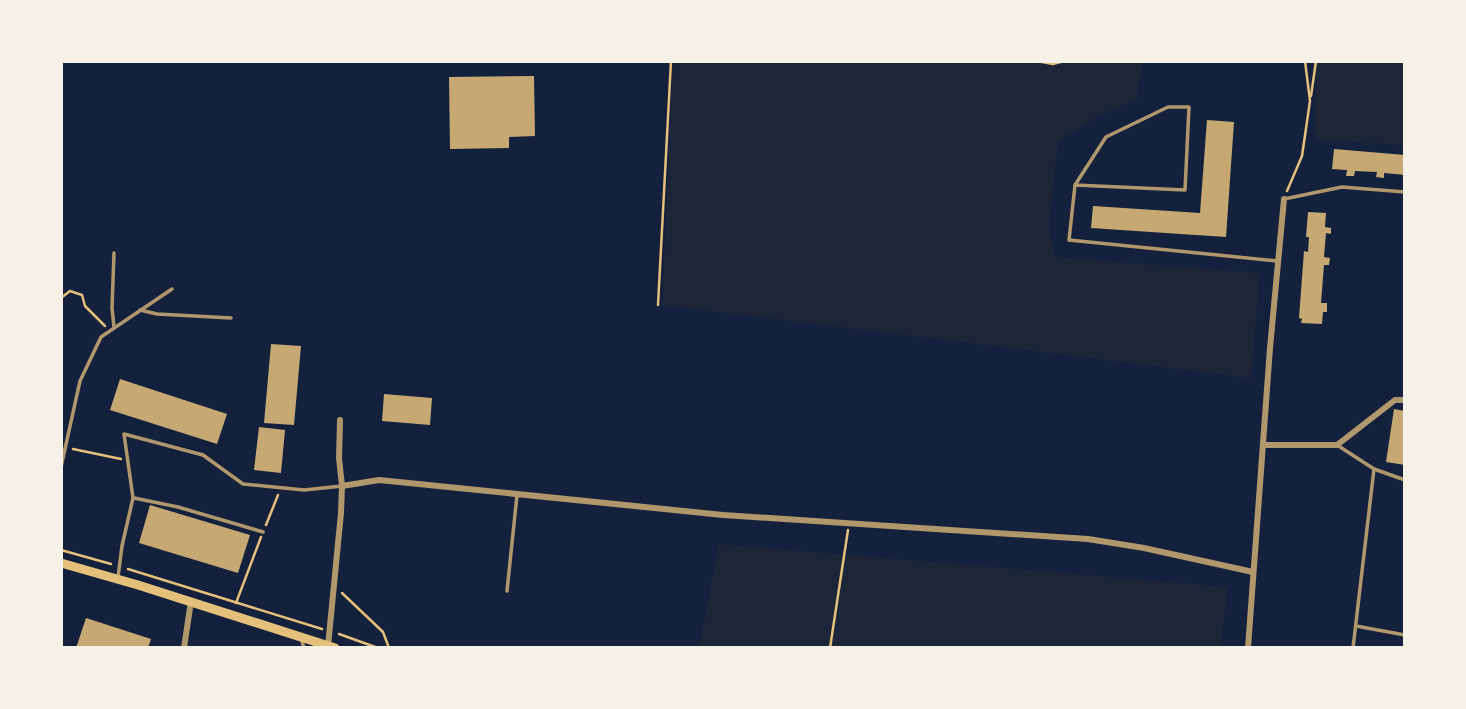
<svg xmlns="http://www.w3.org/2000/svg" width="1466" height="709" font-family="'PT Serif',serif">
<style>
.green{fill:#1d2539}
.building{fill:#c6a872}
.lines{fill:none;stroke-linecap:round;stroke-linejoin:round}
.path{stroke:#e5c07b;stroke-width:2.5}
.service{stroke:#b1986c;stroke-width:3.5}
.minor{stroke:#b1986c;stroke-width:6}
.secondary{stroke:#e5c07b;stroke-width:9}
</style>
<rect width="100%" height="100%" fill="#14213d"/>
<g class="green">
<polygon points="673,61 1143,61 1136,99 1099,116 1058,141 1049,224 1054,257 1260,273 1251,378 662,305"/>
<polygon points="1311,61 1405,61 1405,145 1316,140 1315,80"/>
<polygon points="719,544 1228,587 1220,648 699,648"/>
</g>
<g class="building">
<polygon points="534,76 535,136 509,137 509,148 450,149 449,77"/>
<polygon points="1207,120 1234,122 1226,237 1091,228 1093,206 1200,213"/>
<polygon points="1334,149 1405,155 1405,175 1384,173 1384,178 1376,177 1377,172 1355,171 1354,176 1346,176 1347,170 1332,169"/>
<polygon points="1308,212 1326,213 1325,227 1331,228 1331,234 1326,233 1324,257 1330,258 1329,265 1324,265 1321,303 1327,303 1327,312 1323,312 1322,324 1301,323 1302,319 1299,318 1304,251 1308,252 1309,237 1306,237"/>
<polygon points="271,344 301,346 294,425 264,423"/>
<polygon points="120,379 227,414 217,444 110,410"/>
<polygon points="384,394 432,398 430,425 382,421"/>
<polygon points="1394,409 1405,411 1405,465 1386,462"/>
<polygon points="259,427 285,430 281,473 254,470"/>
<polygon points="150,505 250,535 238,573 139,543"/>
<polygon points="86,618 151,639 148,648 76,648"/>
</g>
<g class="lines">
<g class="path">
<polyline points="1037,61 1053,64 1064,61"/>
<polyline points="1311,96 1316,61"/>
<polyline points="1287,191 1302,156 1310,101 1305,61"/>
<polyline points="61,298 70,291 82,295 85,306 105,326"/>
<polyline points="658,305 671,61"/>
<polyline points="73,449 121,459"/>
<polyline points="266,525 278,495"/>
<polyline points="61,550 111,564"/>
<polyline points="128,569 322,629"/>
<polyline points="342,593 383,632 389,648"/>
<polyline points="236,603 261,537"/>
<polyline points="339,634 378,648"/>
<polyline points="830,648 848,530"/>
</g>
<g class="service">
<polyline points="1075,185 1185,190 1189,107 1168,107 1106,137 1075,185 1069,240 1277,261"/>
<polyline points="1284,199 1342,187 1405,192"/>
<polyline points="114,253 112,308 114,327"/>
<polyline points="140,310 157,314 231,318"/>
<polyline points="1337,445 1374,469 1405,480"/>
<polyline points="61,467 80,381 101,337 172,289"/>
<polyline points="134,498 178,507 263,532"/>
<polyline points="118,577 122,546 133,498 124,434 203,455 243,484 304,490 342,486"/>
<polyline points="507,591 517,495"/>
<polyline points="1356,626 1405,635"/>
<polyline points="301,638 304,648"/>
<polyline points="1353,648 1374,469"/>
</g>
<g class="minor">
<polyline points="1263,445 1337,445 1395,400 1405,400"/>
<polyline points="342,486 379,480 723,515 1088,539 1144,548 1253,572"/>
<polyline points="328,646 341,513 342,486 339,458 340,420"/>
<polyline points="184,648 191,601"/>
<polyline points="1248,648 1270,348 1284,199"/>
</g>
<polyline class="secondary" points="61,563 138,585 335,648"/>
</g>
<rect width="1466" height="709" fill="none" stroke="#f6f1e7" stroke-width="126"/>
</svg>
